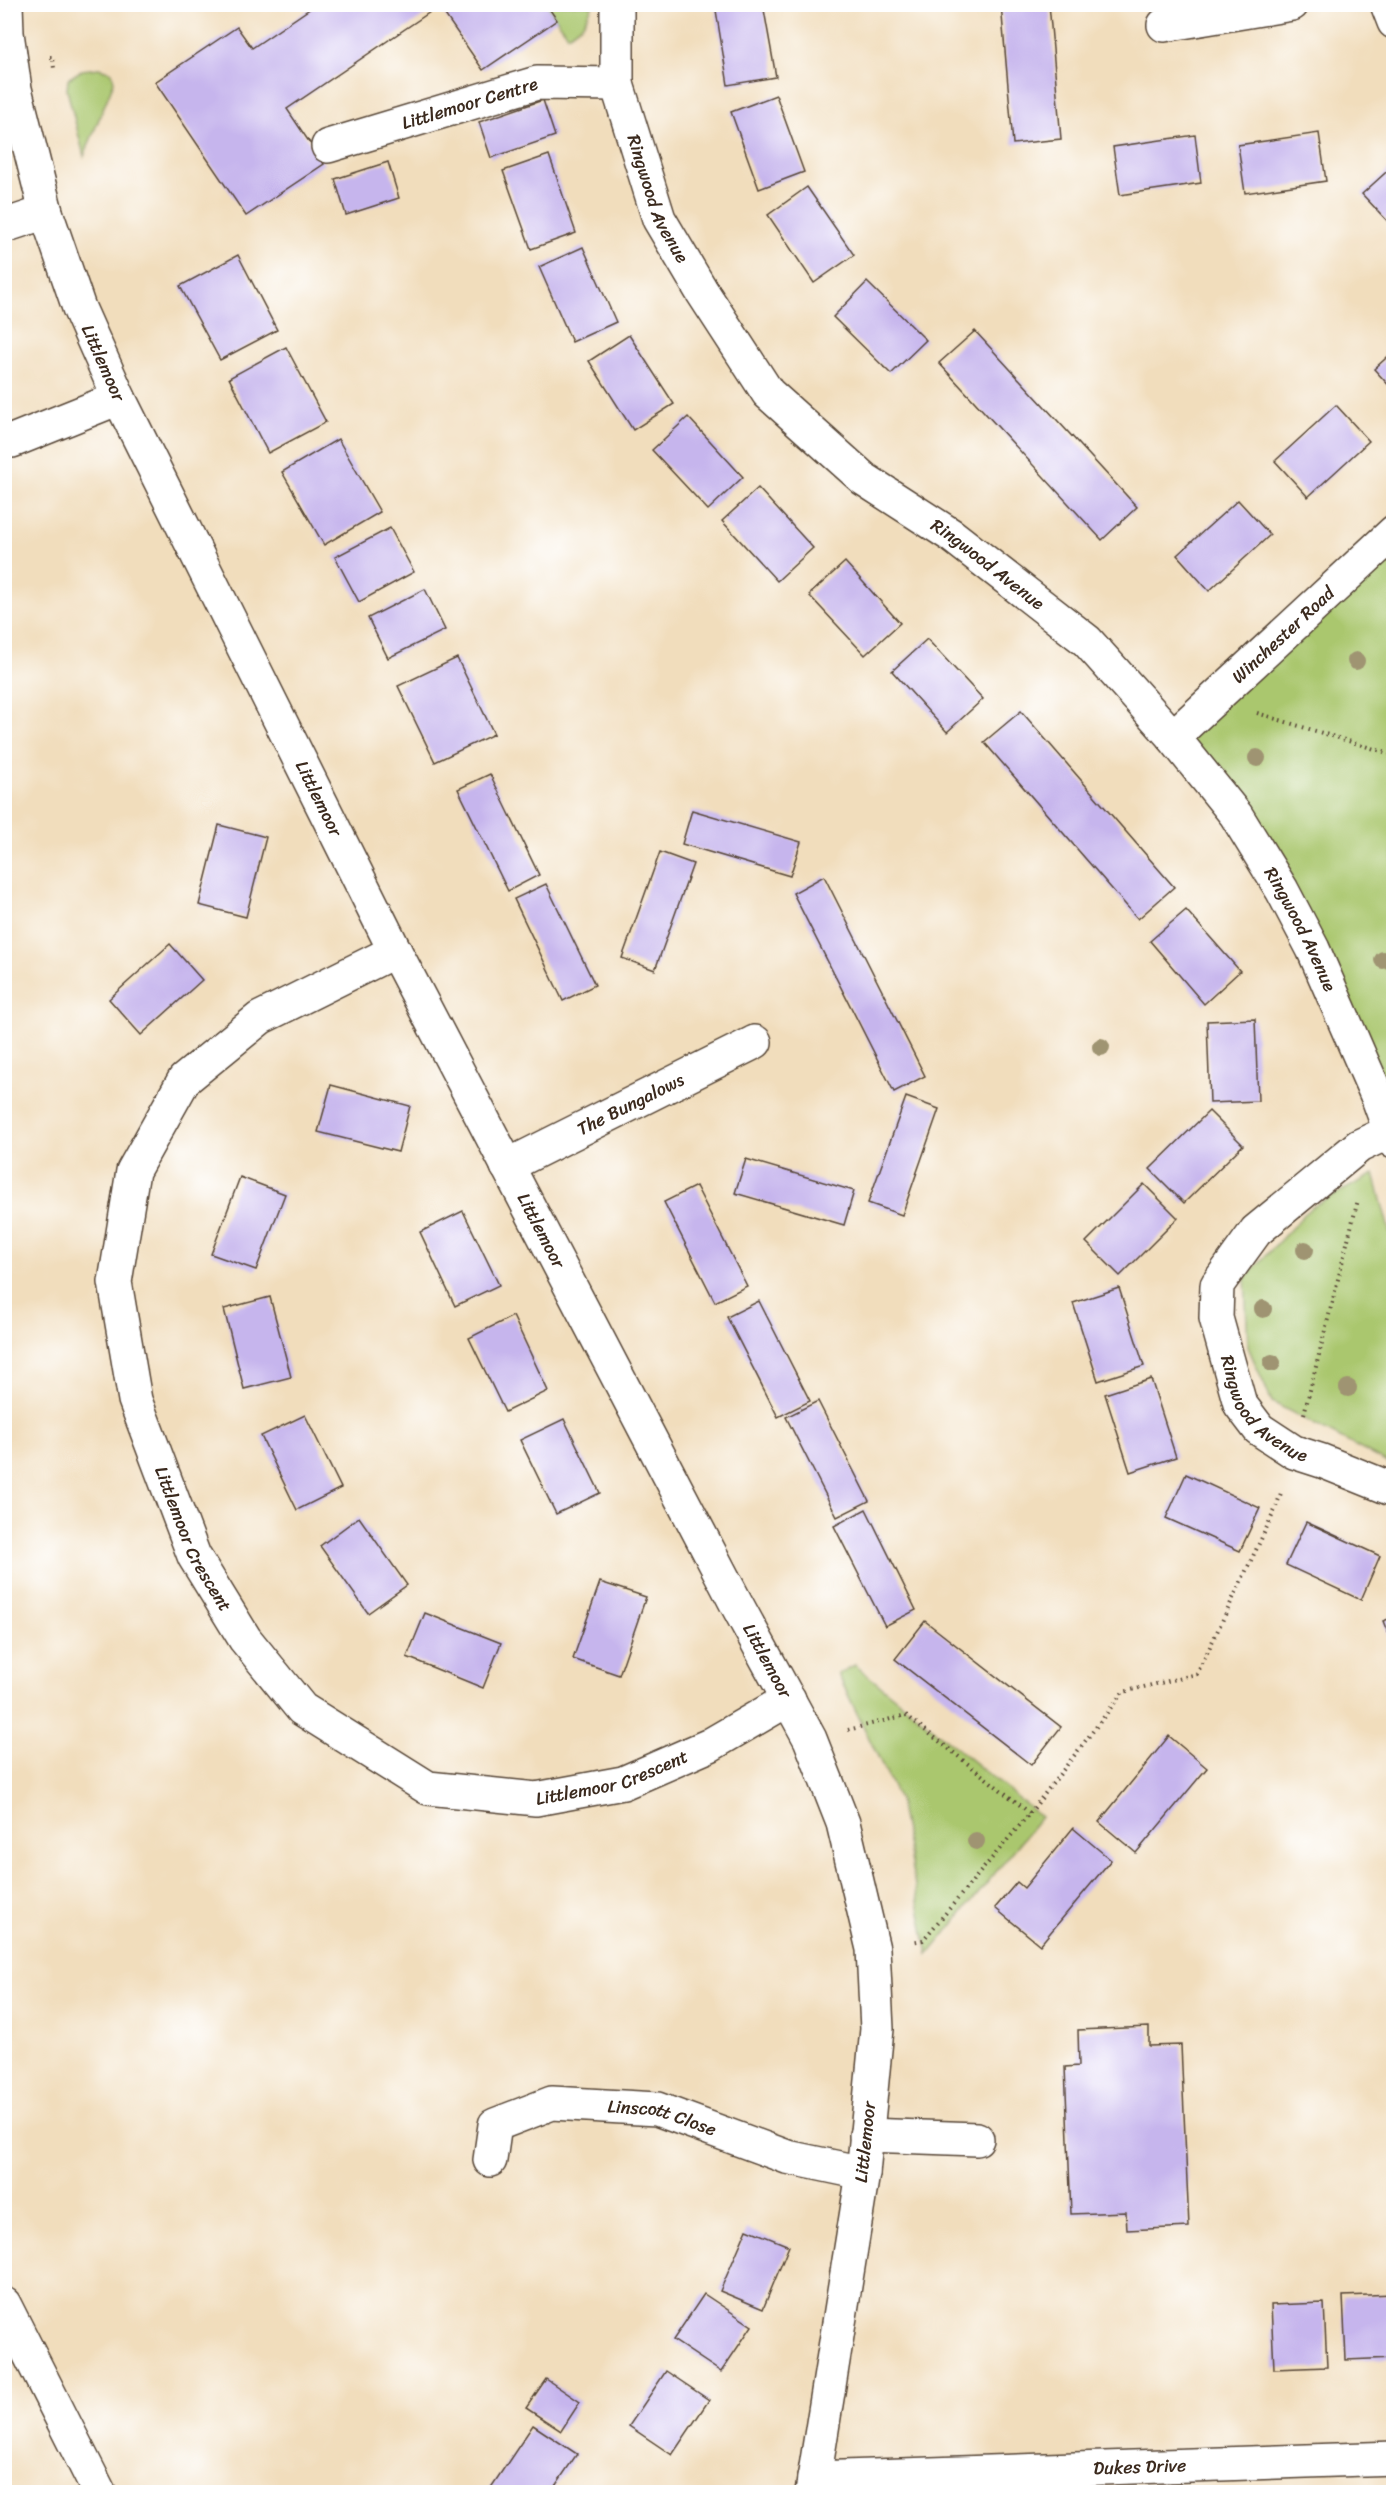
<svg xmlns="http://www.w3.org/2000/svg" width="1398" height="2497" font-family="Sriracha,sans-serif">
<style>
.green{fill:#aac76e;stroke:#727846;stroke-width:1.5}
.building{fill:#c6b5ed}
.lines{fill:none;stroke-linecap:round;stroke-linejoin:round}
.minor-casing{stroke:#564536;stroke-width:36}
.major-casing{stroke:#564536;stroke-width:36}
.path{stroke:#564536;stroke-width:4;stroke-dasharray:1.5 4.5;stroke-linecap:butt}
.minor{stroke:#fff;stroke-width:33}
.major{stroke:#fff;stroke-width:33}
.tree{fill:#9f9472}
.labels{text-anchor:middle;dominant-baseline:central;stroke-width:5;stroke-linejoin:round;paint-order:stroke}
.street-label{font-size:18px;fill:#3b2a1e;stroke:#fff}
</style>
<rect width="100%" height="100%" fill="#fff"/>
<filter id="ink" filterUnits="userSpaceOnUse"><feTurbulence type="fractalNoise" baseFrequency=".0167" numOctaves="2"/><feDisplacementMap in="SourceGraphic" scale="12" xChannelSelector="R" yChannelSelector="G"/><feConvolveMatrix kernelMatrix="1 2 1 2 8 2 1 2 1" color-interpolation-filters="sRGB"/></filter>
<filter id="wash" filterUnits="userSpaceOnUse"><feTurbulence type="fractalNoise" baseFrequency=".008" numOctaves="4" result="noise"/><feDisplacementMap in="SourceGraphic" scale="24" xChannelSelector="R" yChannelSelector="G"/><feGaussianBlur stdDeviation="1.35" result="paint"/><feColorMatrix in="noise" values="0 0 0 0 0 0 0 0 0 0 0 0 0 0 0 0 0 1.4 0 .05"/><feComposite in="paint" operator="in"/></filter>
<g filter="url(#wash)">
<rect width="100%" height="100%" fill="#f1ddbc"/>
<g class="green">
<polygon points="546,5 593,5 583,24 568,35"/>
<polygon points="99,68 112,72 114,82 84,156 67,90 68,79 82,70"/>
<polygon points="1394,554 1393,1091 1378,1098 1282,890 1173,737"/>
<polygon points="1374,1174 1393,1244 1393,1466 1272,1402 1248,1347 1245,1278 1311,1207"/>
<polygon points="855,1665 1041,1817 928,1955 899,1800 838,1674"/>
</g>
<g id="blocks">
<g class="building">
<polygon points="317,4 546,4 557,20 483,70 439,6 287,109 324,164 246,216 155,82 237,27 252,48"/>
<polygon points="715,4 763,4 776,77 728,85"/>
<polygon points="1001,4 1049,4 1061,139 1013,144"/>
<polygon points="776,95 804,172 759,189 731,112"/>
<polygon points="543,100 555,136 491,158 479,122"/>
<polygon points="1319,133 1326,181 1245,193 1238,145"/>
<polygon points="1195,135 1201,183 1120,195 1113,147"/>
<polygon points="549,155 576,233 531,249 503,171"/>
<polygon points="388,162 399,198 346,215 335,179"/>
<polygon points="1394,165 1394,228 1362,194"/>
<polygon points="807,187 854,255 814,283 768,215"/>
<polygon points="583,247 616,322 572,342 539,267"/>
<polygon points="238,255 277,330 220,360 180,286"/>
<polygon points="867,282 926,340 891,374 833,317"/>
<polygon points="975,331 1137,507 1102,540 939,363"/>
<polygon points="629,335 674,404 633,430 589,361"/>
<polygon points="286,347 326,422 268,453 229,378"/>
<polygon points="1394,351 1394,391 1374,369"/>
<polygon points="1336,405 1369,441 1308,497 1275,461"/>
<polygon points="688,417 743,477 708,510 652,450"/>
<polygon points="338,439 380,512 324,545 282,472"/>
<polygon points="758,488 813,548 777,581 722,521"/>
<polygon points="1238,500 1270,535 1209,591 1177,555"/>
<polygon points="390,528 414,572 359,602 335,557"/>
<polygon points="845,562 900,623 865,655 809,595"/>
<polygon points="425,589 445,630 388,658 368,618"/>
<polygon points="927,639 983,699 947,732 892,671"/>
<polygon points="457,658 494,734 435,762 398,686"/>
<polygon points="1021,711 1174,887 1138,919 984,742"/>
<polygon points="490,774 539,875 508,891 458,789"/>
<polygon points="692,810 801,842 790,876 682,844"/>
<polygon points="219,825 266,837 246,917 199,905"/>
<polygon points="660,852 693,864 655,970 622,958"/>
<polygon points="824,876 925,1076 894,1092 793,893"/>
<polygon points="546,884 595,985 563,1001 514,899"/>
<polygon points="1186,910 1240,971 1204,1004 1150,941"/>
<polygon points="170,944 202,980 141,1035 109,999"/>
<polygon points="1255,1019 1258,1101 1210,1103 1207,1021"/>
<polygon points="331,1085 410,1106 398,1152 318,1132"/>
<polygon points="906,1097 939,1109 902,1215 868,1203"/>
<polygon points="1209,1111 1243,1145 1184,1203 1150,1169"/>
<polygon points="746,1159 854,1191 844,1225 735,1193"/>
<polygon points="240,1177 285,1194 256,1270 211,1254"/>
<polygon points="1144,1184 1178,1218 1120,1276 1086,1242"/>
<polygon points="696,1186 747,1286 715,1302 664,1202"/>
<polygon points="463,1211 499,1285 455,1306 420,1232"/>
<polygon points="1119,1288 1144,1366 1098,1381 1073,1303"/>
<polygon points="270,1297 291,1377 244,1389 224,1309"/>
<polygon points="759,1301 810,1401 778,1417 727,1317"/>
<polygon points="513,1316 548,1391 505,1412 469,1338"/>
<polygon points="1151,1379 1176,1457 1130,1472 1105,1394"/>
<polygon points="818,1401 869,1501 837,1517 786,1417"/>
<polygon points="305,1415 341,1488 297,1510 261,1436"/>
<polygon points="564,1419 600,1493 556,1514 520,1440"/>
<polygon points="1186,1474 1260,1508 1240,1551 1166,1518"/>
<polygon points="866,1509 916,1610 885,1626 834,1526"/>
<polygon points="359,1517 407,1585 368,1613 320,1546"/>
<polygon points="1306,1522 1380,1556 1361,1600 1286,1565"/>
<polygon points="600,1582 646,1597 619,1675 573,1659"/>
<polygon points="425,1613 501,1643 483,1688 407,1657"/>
<polygon points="1394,1617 1394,1646 1393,1646 1383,1621"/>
<polygon points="925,1621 1061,1727 1031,1765 895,1659"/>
<polygon points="1169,1736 1207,1768 1136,1853 1099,1822"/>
<polygon points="1073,1828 1111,1860 1040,1945 995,1908 1017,1882 1024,1888"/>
<polygon points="1149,2027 1149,2046 1181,2045 1189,2227 1127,2230 1126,2212 1071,2214 1065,2067 1079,2066 1078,2030"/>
<polygon points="747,2229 789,2246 763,2309 720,2291"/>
<polygon points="704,2294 752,2326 721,2372 673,2340"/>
<polygon points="1394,2294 1394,2358 1346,2360 1343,2296"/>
<polygon points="1324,2303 1327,2367 1274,2369 1271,2305"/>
<polygon points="666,2371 709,2400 672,2455 629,2426"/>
<polygon points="546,2379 580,2402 561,2431 526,2408"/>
<polygon points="533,2425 577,2454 553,2489 559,2492 488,2492"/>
</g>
</g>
</g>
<g filter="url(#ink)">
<use href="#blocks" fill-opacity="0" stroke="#564536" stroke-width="1.5"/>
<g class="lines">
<g class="minor-casing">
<g id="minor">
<path id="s1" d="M617,4v80l42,135 42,71 67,103 96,86 87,56 136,106 86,96 63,78 46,75 31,59 65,149 16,44"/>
<polyline points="1387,4 1394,22"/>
<polyline points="1164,25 1292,4"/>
<path id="s2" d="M328,146l209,-63 80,1"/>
<polyline points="4,226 46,212"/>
<polyline points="12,441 119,398"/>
<path id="s3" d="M1173,737l221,-205"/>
<path id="s4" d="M395,951l-135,67 -76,62 -51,91 -18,111 20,118 59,156 51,83 57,70 126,79 108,11 87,-16 87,-38 79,-46"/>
<path id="s5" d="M1391,1131l-32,15 -103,85 -39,54 -1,33 24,86 19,25 35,23 28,9 72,29"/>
<path id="s6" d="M507,1166l248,-124"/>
<polyline points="866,2135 977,2139"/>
<path id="s7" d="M490,2160l5,-35 57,-22 105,6 130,48 76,16"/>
<polyline points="4,2304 99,2492"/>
<path id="s8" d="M814,2478l580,-20"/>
</g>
</g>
<g class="major-casing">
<g id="major">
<path id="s9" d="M6,4l1,29 8,56 31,123 33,96 40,90 276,553 341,652 74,136 33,84 30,126 4,80 -14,144 -51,319"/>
</g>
</g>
<g class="path">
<polyline points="50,57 53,57 54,69"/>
<polyline points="1257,713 1394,755"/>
<polyline points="1304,1414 1358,1200"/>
<polyline points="848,1730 906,1715 1030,1813 923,1940 912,1942"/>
<polyline points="1030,1813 1123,1692 1197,1674 1275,1510 1282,1490"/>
</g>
<use href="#minor" class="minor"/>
<use href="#major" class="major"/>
</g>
<g class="tree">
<circle cx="1356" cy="661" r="9"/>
<circle cx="1257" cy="758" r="9"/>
<circle cx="1383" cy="960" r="9"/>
<circle cx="1101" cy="1047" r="9"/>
<circle cx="1305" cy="1250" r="9"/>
<circle cx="1263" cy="1309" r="9"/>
<circle cx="1272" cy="1363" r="9"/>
<circle cx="1348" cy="1388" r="9"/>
<circle cx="976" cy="1841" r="9"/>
</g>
</g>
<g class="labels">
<g class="street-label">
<text stroke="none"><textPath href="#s2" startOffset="148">Littlemoor Centre</textPath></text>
<text stroke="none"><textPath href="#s1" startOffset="202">Ringwood Avenue</textPath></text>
<text stroke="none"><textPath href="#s9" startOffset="374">Littlemoor</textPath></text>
<text stroke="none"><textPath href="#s1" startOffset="706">Ringwood Avenue</textPath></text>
<text stroke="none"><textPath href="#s3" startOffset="150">Winchester Road</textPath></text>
<text stroke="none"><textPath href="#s9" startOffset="860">Littlemoor</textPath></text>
<text stroke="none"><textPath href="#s1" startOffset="1192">Ringwood Avenue</textPath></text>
<text stroke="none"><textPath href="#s6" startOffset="138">The Bungalows</textPath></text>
<text stroke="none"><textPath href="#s9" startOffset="1346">Littlemoor</textPath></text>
<text stroke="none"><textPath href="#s5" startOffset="376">Ringwood Avenue</textPath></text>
<text stroke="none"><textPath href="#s4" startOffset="736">Littlemoor Crescent</textPath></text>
<text stroke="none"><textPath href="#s9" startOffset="1832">Littlemoor</textPath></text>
<text stroke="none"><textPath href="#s4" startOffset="1276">Littlemoor Crescent</textPath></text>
<text stroke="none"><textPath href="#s7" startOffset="208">Linscott Close</textPath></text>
<text transform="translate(865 2142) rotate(-84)">Littlemoor</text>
<text stroke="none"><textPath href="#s8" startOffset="326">Dukes Drive</textPath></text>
</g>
</g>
<rect width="1398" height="2497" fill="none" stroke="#fff" stroke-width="24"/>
</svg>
